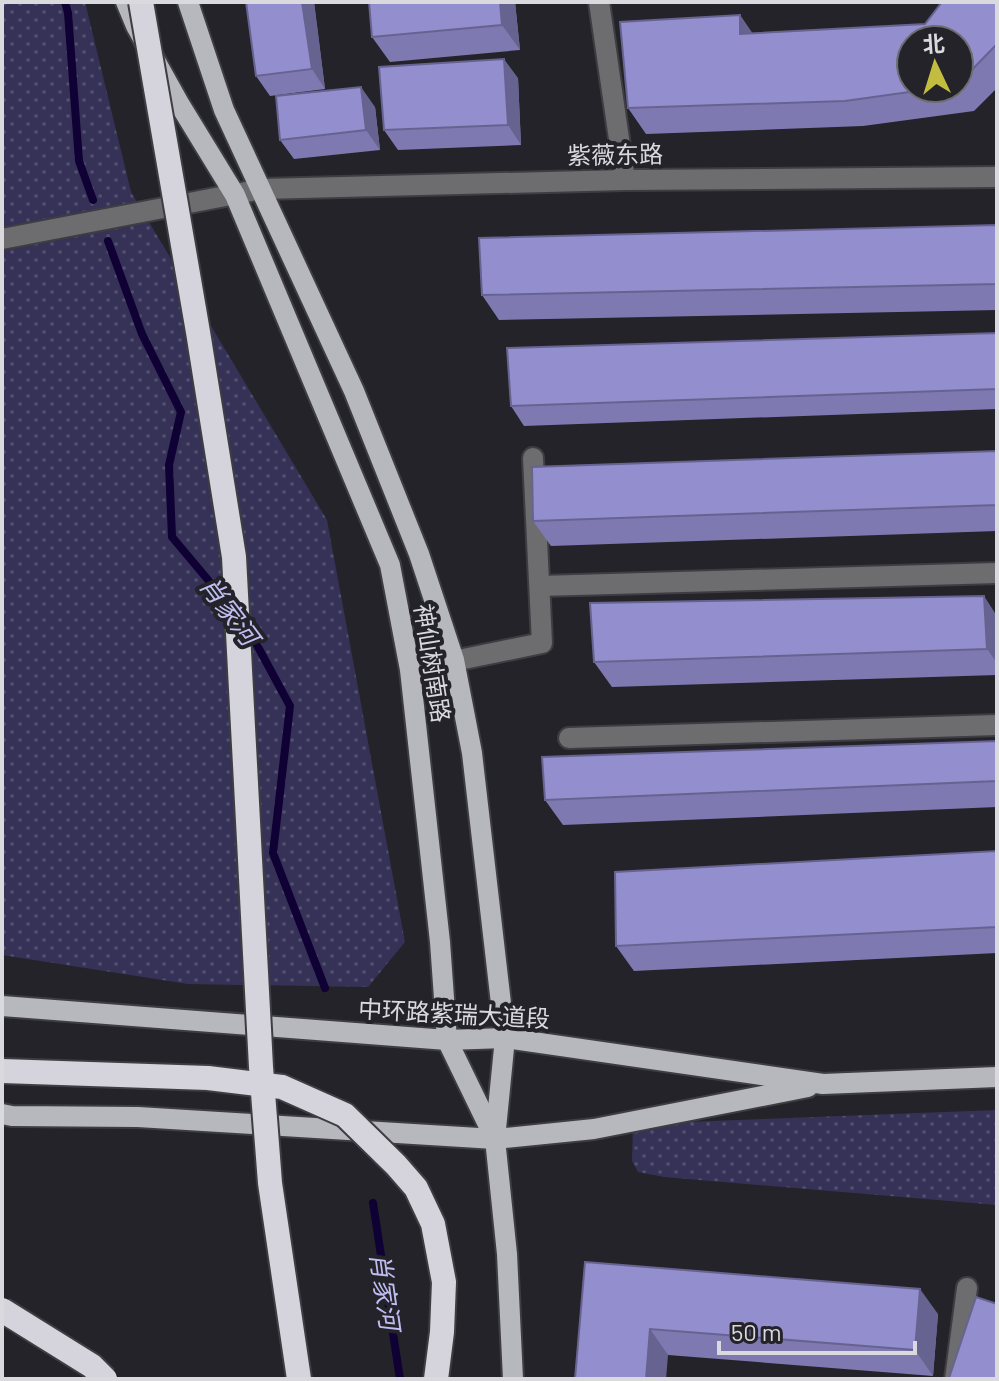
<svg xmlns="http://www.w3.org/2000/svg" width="999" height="1381" font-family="Barlow,'Noto Sans SC',sans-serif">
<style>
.grass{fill:url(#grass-dots)}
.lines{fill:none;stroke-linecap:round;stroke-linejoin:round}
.stream{stroke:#100134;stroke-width:8}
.minor-casing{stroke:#3d3d42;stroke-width:24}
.major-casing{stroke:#3d3d42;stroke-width:24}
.minor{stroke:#6d6d70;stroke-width:20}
.major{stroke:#b7b7be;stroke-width:20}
.highway-bridge-casing{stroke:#3d3d42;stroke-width:28;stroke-linecap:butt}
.highway-bridge{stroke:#d5d4dd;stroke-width:24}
.wall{fill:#7e7ab1;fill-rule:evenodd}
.shaded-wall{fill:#676390}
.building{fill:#938ece;stroke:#676390;stroke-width:2}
.labels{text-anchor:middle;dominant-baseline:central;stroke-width:8;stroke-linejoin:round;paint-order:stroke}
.street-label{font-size:24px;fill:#dadade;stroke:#232329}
.water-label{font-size:26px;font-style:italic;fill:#c0bdf2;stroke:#232329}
</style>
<defs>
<pattern id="grass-dots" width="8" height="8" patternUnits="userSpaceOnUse" patternTransform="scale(2)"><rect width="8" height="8" fill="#363257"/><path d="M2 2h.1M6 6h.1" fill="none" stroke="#524f6f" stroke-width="1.8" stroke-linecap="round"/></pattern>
</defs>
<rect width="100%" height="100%" fill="#232329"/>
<g class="grass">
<polygon points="2,2 85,2 131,192 327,520 405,942 368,987 188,984 2,955"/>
<polygon points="997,1110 997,1205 664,1177 638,1172 632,1161 633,1124"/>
</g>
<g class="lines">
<g class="stream">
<polyline points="65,2 68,13 79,161 93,200"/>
<polyline points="108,241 142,334 181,412 169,465 172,537 230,606"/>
<polyline points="246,625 290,706 273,853 325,988"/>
<polyline points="373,1203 400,1379"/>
</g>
<g class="minor-casing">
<g id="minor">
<polyline points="599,2 625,180"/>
<polyline points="2,239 262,189 625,180 997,177"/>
<polyline points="540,586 997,573"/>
<polyline points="410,670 542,643 533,458"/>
<polyline points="569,738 997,725"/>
<polyline points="955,1379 967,1288"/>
</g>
</g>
<g class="major-casing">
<g id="major">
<polyline points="126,2 136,26 180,105 235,195 390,565 410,670 440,942 447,1040 495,1139 507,1254 513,1379"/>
<polyline points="188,2 224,110 354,391 419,554 454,660 472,753 505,1038 495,1139"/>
<polyline points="2,1006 447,1040 505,1038 823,1084 997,1077"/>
<polyline points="2,1114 12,1116 138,1117 495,1139 594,1129 808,1087"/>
</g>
</g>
<use href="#minor" class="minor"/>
<use href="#major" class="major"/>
<g class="highway-bridge-casing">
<g id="highway-bridge">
<polyline points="141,2 198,332 234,557 261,1067 270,1183 299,1379"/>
<polyline points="2,1071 208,1078 282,1087 345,1115 396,1165 416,1188 433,1224 444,1282 442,1332 436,1379"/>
<polyline points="2,1310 92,1366 105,1379"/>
</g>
</g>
<use href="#highway-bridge" class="highway-bridge"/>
</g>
<g class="wall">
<polygon points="314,2 325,89 270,96 256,76"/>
<polygon points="369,2 515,2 520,50 390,62 372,37"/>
<path d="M997,2v86l-23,23 -111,15 -217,8 -18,-26 112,-93 12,19 173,-10zM959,40v48h-48z"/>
<polygon points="518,78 521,145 398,150 384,130"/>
<polygon points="375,107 380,150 294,159 280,140"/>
<polygon points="997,225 997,310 499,320 482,295"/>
<polygon points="997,333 997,409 524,426 511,406"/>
<polygon points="997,451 997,531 551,546 533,521"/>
<polygon points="997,616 997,675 612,687 594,662"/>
<polygon points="997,741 997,807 563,825 545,800"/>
<polygon points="997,851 997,953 634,971 616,946"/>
<polygon points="585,1262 938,1314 933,1376 668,1355"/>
</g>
<g class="shaded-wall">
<polygon points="302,2 314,2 325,89 312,69"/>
<polygon points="500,2 515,2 520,50 502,25"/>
<polygon points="740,15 758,41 740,34"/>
<polygon points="504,59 518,78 521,145 508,125"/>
<polygon points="361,87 375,107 380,150 366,130"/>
<polygon points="984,596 997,616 997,663 987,649"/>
<polygon points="920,1289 938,1314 933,1376 915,1350"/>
<polygon points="650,1329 668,1355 666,1379 646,1379"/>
</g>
<g class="building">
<polygon points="246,2 302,2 312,69 256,76"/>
<polygon points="369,2 500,2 502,25 372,37"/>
<polygon points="942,2 997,2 997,44 959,83 959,40 911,40 911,88 938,88 845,101 628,108 620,22 740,15 740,34 925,24"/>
<polygon points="504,59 508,125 384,130 379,67"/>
<polygon points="361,87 366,130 280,140 276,96"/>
<polygon points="997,225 997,284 482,295 479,238"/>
<polygon points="997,333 997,389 511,406 507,348"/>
<polygon points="997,451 997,505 533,521 532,467"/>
<polygon points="984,596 987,649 594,662 590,603"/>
<polygon points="997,741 997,781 545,800 542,757"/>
<polygon points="997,851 997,927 616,946 615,872"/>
<polygon points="585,1262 920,1289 915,1350 650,1329 646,1379 575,1379"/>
<polygon points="976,1297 997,1304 997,1379 951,1379 949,1378"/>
</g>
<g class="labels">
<g class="street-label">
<text transform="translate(615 154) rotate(-1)">紫薇东路</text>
<text transform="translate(433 663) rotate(81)">神仙树南路</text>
<text transform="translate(454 1013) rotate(3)">中环路紫瑞大道段</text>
</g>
<g class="water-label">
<text transform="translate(230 610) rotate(53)">肖家河</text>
<text transform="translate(386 1291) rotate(82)">肖家河</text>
</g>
</g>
<rect width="999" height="1381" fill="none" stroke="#dadade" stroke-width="8"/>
<g transform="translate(935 64) rotate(356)"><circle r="38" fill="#232329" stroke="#6c6c71" stroke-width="2"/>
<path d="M0-6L14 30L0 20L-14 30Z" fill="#c2bd3f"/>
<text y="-12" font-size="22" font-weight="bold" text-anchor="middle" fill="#dadade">北</text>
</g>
<path d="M719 1341v12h196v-12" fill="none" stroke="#dadade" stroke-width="4"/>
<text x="731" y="1341" font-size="24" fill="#dadade" stroke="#232329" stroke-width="6" paint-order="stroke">50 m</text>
</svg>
